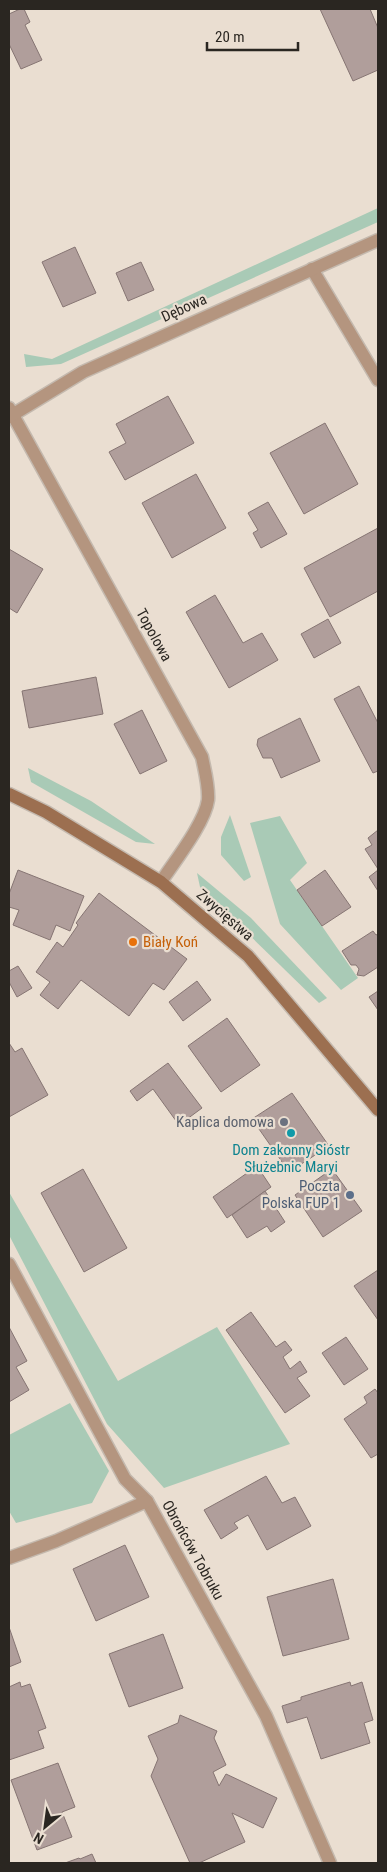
<svg xmlns="http://www.w3.org/2000/svg" width="387" height="1872" font-family="'Roboto Condensed',sans-serif">
<style>
.green{fill:#a9cab6}
.building{fill:#b09e9b;stroke:#867573}
.lines{fill:none;stroke-linecap:round;stroke-linejoin:round}
.street-casing{stroke:#c4b9ae;stroke-width:15}
.secondary-casing{stroke:#c4b9ae;stroke-width:15}
.street{stroke:#b4957f;stroke-width:12}
.secondary{stroke:#9c6f50;stroke-width:12}
.food-dot{fill:#e8710a;stroke:#eaded1;stroke-width:2}
.worship-dot{fill:#6b7280;stroke:#eaded1;stroke-width:2}
.culture-dot{fill:#0f9aa8;stroke:#eaded1;stroke-width:2}
.service-dot{fill:#5c6f8a;stroke:#eaded1;stroke-width:2}
.labels{text-anchor:middle;dominant-baseline:central;stroke-width:4.5;stroke-linejoin:round;paint-order:stroke}
.street-label{font-size:15px;fill:#2a2621;stroke:#eaded1}
.food-label{font-size:15px;fill:#c56008;stroke:#eaded1;text-anchor:start}
.worship-label{font-size:15px;fill:#5b616d;stroke:#eaded1;text-anchor:end}
.culture-label{font-size:15px;fill:#0d838f;stroke:#eaded1}
.service-label{font-size:15px;fill:#4e5e75;stroke:#eaded1;text-anchor:end}
</style>
<rect width="100%" height="100%" fill="#eaded1"/>
<g class="green">
<polygon points="378,208 378,222 61,364 26,367 24,354 52,359"/>
<polygon points="28,768 91,801 155,844 136,842 31,782"/>
<polygon points="230,815 251,877 244,881 221,855 221,837"/>
<polygon points="280,816 307,863 290,880 358,978 341,990 280,924 250,823"/>
<polygon points="197,873 251,918 327,998 319,1003 200,887"/>
<polygon points="9,1192 118,1381 217,1327 290,1444 164,1488 107,1424 9,1235"/>
<polygon points="70,1403 109,1471 92,1503 16,1523 9,1511 9,1435"/>
</g>
<g class="building">
<polygon points="20,9 24,9 30,22 25,25 42,60 21,69 9,44 9,14"/>
<polygon points="320,9 370,9 378,28 378,70 353,81"/>
<polygon points="75,247 96,293 63,307 42,262"/>
<polygon points="141,262 154,290 128,301 116,273"/>
<polygon points="168,396 194,443 125,480 109,452 126,443 116,424"/>
<polygon points="325,423 358,484 304,514 270,453"/>
<polygon points="196,474 226,528 172,558 142,503"/>
<polygon points="268,502 287,534 261,548 253,533 258,530 248,513"/>
<polygon points="378,528 378,591 330,617 304,568"/>
<polygon points="9,549 43,569 17,613 9,608"/>
<polygon points="215,595 243,643 262,633 278,660 229,688 186,612"/>
<polygon points="328,619 341,643 314,658 301,634"/>
<polygon points="96,677 103,714 29,728 22,691"/>
<polygon points="359,686 378,723 378,771 373,773 334,699"/>
<polygon points="142,710 167,761 140,774 114,724"/>
<polygon points="300,718 320,761 281,778 272,758 263,758 257,745 258,739"/>
<polygon points="378,830 378,869 365,849 372,845 368,838"/>
<polygon points="18,870 84,896 70,931 56,925 50,940 13,925 19,910 9,907 9,894"/>
<polygon points="325,870 351,907 322,926 297,890"/>
<polygon points="378,870 378,891 369,877"/>
<polygon points="99,893 187,959 164,990 153,983 129,1016 81,980 58,1009 40,995 50,982 36,972 57,942 63,947 78,925 76,923"/>
<polygon points="373,931 376,935 378,934 378,967 364,976 357,975 359,969 356,965 351,965 342,951"/>
<polygon points="18,966 32,988 17,997 9,982 9,971"/>
<polygon points="197,981 211,1000 183,1021 169,1002"/>
<polygon points="378,991 378,1010 369,997"/>
<polygon points="227,1018 260,1065 221,1092 188,1046"/>
<polygon points="9,1043 15,1052 22,1048 48,1095 9,1117"/>
<polygon points="168,1063 202,1108 179,1125 153,1089 137,1101 130,1091"/>
<polygon points="292,1093 329,1146 289,1172 252,1119"/>
<polygon points="257,1166 271,1187 227,1218 213,1197"/>
<polygon points="83,1169 127,1248 84,1272 41,1193"/>
<polygon points="332,1169 362,1211 323,1237 295,1195"/>
<polygon points="265,1191 285,1222 271,1232 267,1226 247,1238 232,1215"/>
<polygon points="378,1270 378,1320 354,1286"/>
<polygon points="251,1312 276,1347 285,1341 292,1350 283,1357 290,1369 300,1361 307,1372 297,1378 310,1396 285,1413 226,1330"/>
<polygon points="9,1327 27,1361 16,1367 29,1390 9,1402"/>
<polygon points="346,1337 368,1369 344,1385 322,1353"/>
<polygon points="375,1389 378,1393 378,1454 371,1458 344,1419 367,1403 364,1397"/>
<polygon points="266,1476 282,1503 295,1497 311,1526 267,1550 248,1515 234,1523 238,1528 221,1539 204,1510"/>
<polygon points="125,1545 149,1597 96,1621 73,1569"/>
<polygon points="333,1579 349,1639 283,1656 267,1597"/>
<polygon points="9,1627 21,1662 9,1667"/>
<polygon points="163,1634 183,1688 129,1707 109,1654"/>
<polygon points="20,1682 21,1687 30,1684 46,1728 38,1731 44,1748 9,1760 9,1687"/>
<polygon points="350,1682 351,1686 362,1682 373,1720 364,1723 370,1743 321,1759 307,1717 287,1723 282,1706 301,1700 301,1697"/>
<polygon points="180,1715 217,1731 214,1738 226,1765 213,1772 219,1786 226,1774 277,1798 263,1828 232,1813 245,1842 199,1863 190,1863 151,1776 158,1759 148,1736 178,1723"/>
<polygon points="58,1763 75,1807 62,1812 72,1837 37,1850 11,1780"/>
<polygon points="92,1854 96,1863 65,1863 79,1858 80,1859"/>
</g>
<g class="lines">
<g class="street-casing">
<g id="street">
<polyline points="312,269 378,380"/>
<path d="M9,408l193,349c3,15 7,29 6,43 -3,23 -34,62 -47,82"/>
<polyline points="9,417 83,372 378,240"/>
<polyline points="9,1264 125,1479 147,1501 266,1716 330,1863"/>
<polyline points="9,1558 56,1541 147,1501"/>
</g>
</g>
<g class="secondary-casing">
<polyline id="secondary" points="9,794 46,812 161,882 248,956 378,1110"/>
</g>
<use href="#street" class="street"/>
<use href="#secondary" class="secondary"/>
</g>
<circle class="food-dot" cx="133" cy="942" r="5"/>
<circle class="worship-dot" cx="284" cy="1122" r="5"/>
<circle class="culture-dot" cx="291" cy="1133" r="5"/>
<circle class="service-dot" cx="350" cy="1195" r="5"/>
<g class="labels">
<g class="street-label">
<text transform="translate(184 308) rotate(-24)">Dębowa</text>
<text transform="translate(154 635) rotate(61)">Topolowa</text>
<text transform="translate(225 915) rotate(41)">Zwycięstwa</text>
<text transform="translate(193 1550) rotate(61)">Obrońców Tobruku</text>
</g>
<g class="food-label">
<text x="143" y="942">Biały Koń</text>
</g>
<g class="worship-label">
<text x="274" y="1122">Kaplica domowa</text>
</g>
<g class="culture-label">
<text x="291" y="1150">Dom zakonny Sióstr<tspan x="291" dy="17">Służebnic Maryi</tspan></text>
</g>
<g class="service-label">
<text x="340" y="1186">Poczta<tspan x="340" dy="17">Polska FUP 1</tspan></text>
</g>
</g>
<rect width="387" height="1872" fill="none" stroke="#2a2621" stroke-width="20"/>
<g transform="translate(45 1827) rotate(209)" stroke="#eaded1" stroke-width="4" paint-order="stroke">
<path d="M0-4L9 19L0 12L-9 19Z" fill="#2a2621"/>
<text y="-8" font-size="14" font-weight="bold" text-anchor="middle" fill="#2a2621">N</text>
</g>
<path d="M207 42v8h91v-8" fill="none" stroke="#2a2621" stroke-width="2.5"/>
<text x="215" y="42" font-size="15" fill="#2a2621" stroke="#eaded1" stroke-width="4" paint-order="stroke">20 m</text>
</svg>
